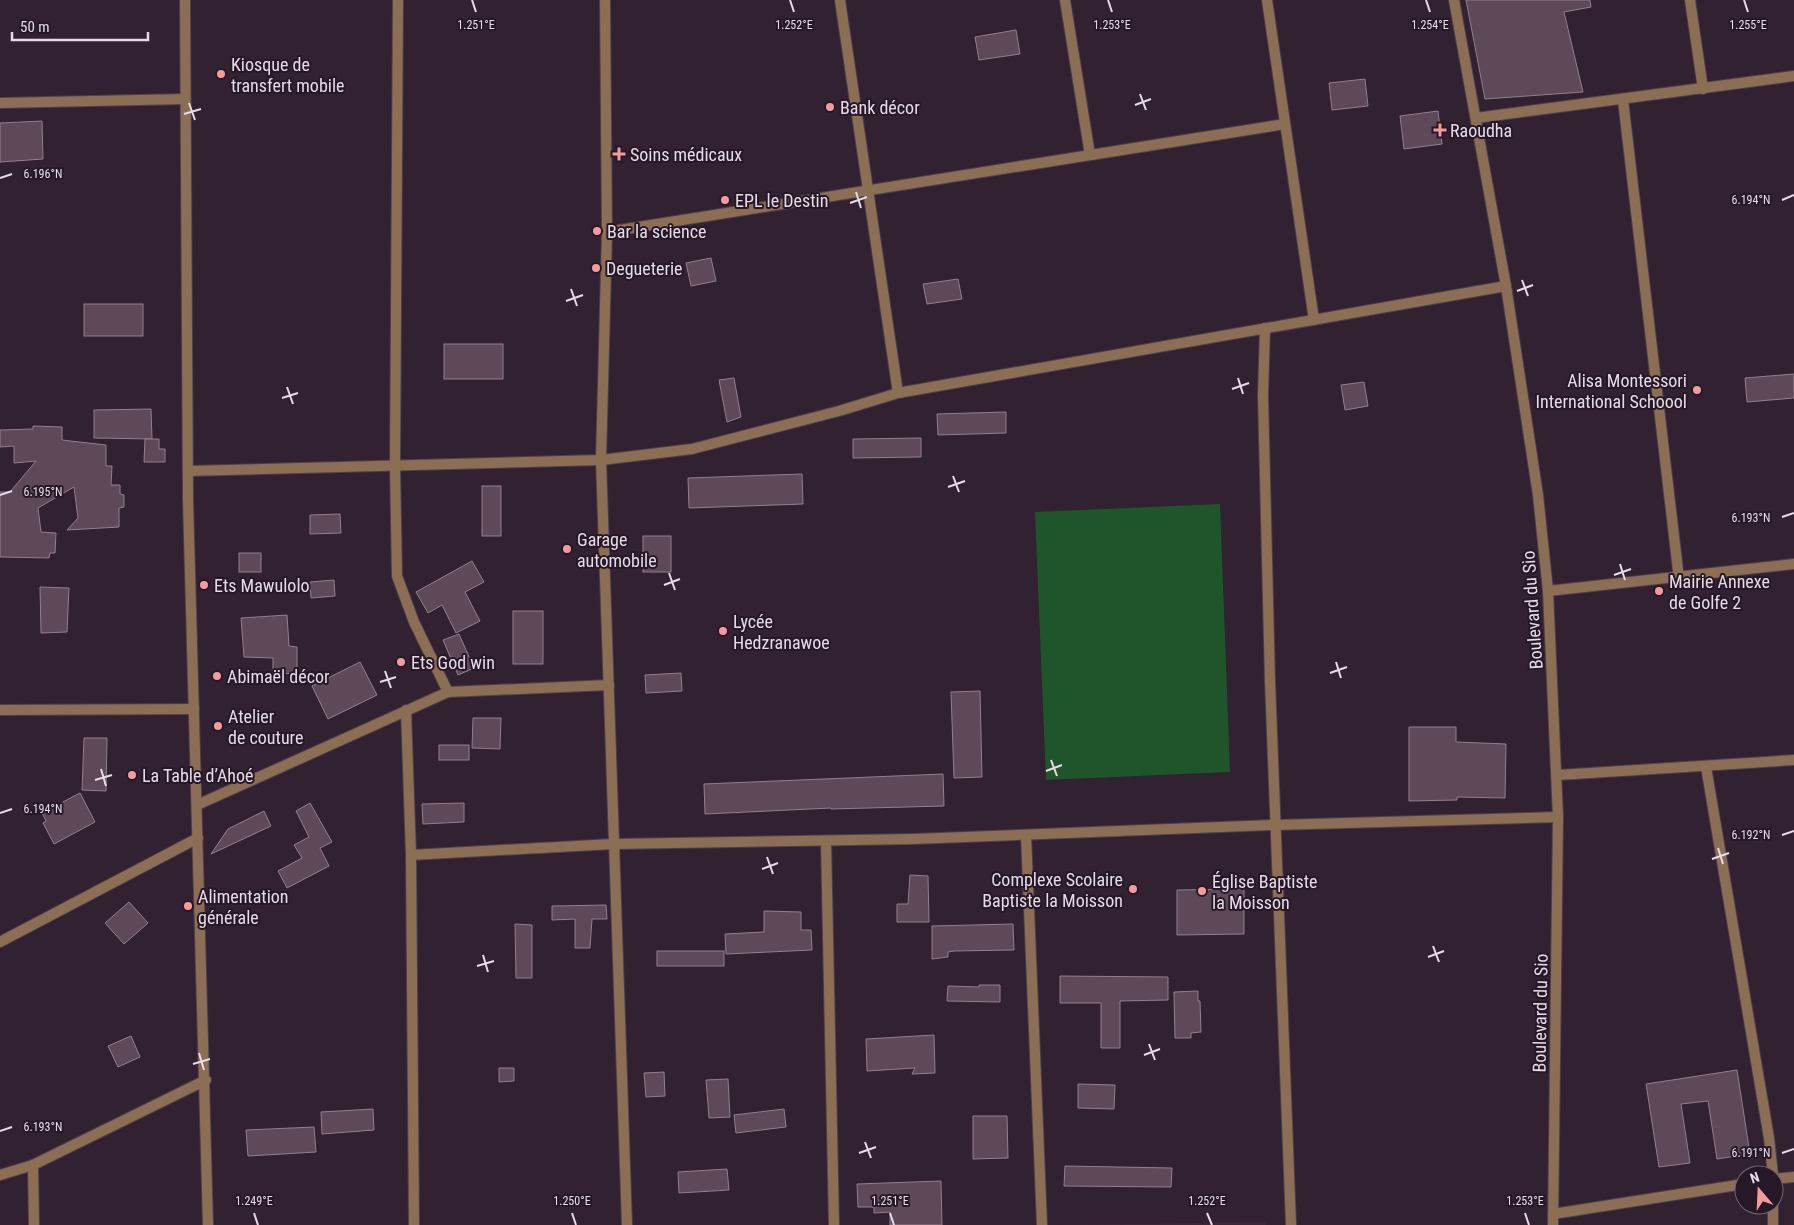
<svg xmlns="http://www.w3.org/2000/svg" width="1794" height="1225" font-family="'Roboto Condensed',sans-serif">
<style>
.built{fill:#3c263b}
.green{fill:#1f552b}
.building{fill:#5e4959;stroke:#947e8f}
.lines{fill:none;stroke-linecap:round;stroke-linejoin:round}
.minor-casing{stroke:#4e3f4e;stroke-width:12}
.tertiary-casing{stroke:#4e3f4e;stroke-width:12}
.minor{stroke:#8c6e54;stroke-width:10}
.tertiary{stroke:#8c6e54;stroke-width:10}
.ticks{fill:none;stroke:#e6dbe6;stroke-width:2}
.poi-dot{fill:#f59b9b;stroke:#271827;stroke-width:2}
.labels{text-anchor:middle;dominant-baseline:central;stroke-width:4;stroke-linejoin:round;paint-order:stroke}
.poi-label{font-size:18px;fill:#e6dbe6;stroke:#271827;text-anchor:start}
.street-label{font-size:18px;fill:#e6dbe6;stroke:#271827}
.ticks-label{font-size:12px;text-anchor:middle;fill:#e6dbe6;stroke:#271827;stroke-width:4;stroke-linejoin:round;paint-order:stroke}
</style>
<rect width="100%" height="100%" fill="#312131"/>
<polygon class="built" points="1266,1222 1266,1225 1057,1225"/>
<polygon class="green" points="1220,504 1230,772 1046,780 1035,512"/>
<g class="building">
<polygon points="1466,0 1590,0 1591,7 1564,12 1583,92 1485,99"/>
<polygon points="1016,30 1020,54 979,60 975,37"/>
<polygon points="1365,79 1368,106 1332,110 1329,83"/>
<polygon points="1438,111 1442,144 1404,149 1400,116"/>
<polygon points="42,121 43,159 0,162 0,123"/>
<polygon points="711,258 716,281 691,286 686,263"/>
<polygon points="958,279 962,299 927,304 923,284"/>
<rect x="84" y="304" width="59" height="32"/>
<rect x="444" y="344" width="59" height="35"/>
<polygon points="1794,374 1794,398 1747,402 1745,378"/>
<polygon points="734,378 741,417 727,422 719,380"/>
<polygon points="1364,382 1368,406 1345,410 1341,385"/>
<polygon points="151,409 152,439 94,438 94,410"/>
<polygon points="1006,412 1006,433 938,435 937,414"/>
<polygon points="33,426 62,427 62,440 106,445 106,466 112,466 111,485 120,485 120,494 124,495 124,507 119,508 119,527 67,530 78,518 74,487 38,508 41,532 56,533 55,553 50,553 49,558 0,557 0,492 10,492 36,461 14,463 14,446 0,447 0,430 33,429"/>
<polygon points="921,438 921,457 853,458 853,439"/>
<polygon points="145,439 159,439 159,449 165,449 165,462 144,462"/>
<polygon points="802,474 803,504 689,508 688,478"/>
<rect x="482" y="486" width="19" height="50"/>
<polygon points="340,514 341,533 310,534 310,515"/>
<rect x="643" y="536" width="28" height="36"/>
<rect x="239" y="553" width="22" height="19"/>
<polygon points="472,561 484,582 465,592 480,621 456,633 442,605 428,613 416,592"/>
<polygon points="334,580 335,596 311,598 310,582"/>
<polygon points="40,587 69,588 67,632 41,633"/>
<rect x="513" y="611" width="30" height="53"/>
<polygon points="287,615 289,646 297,647 297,674 273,673 273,658 244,657 241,618"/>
<polygon points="459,634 474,668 458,675 443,640"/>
<polygon points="360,662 377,695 328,719 312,686"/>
<polygon points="681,673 682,691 646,693 645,675"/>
<polygon points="980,691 982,777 954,778 951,692"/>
<polygon points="473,718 501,718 500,749 472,748"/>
<polygon points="1409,727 1456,727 1456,742 1506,744 1505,798 1457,797 1457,800 1409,801"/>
<polygon points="84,738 107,738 106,791 82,790"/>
<rect x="439" y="745" width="30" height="15"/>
<polygon points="943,774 944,806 831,809 831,808 705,814 704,784"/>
<polygon points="80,793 95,822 54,844 43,823 46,821 42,813"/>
<polygon points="310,803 332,842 320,848 329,866 287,888 278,871 302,858 294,845 309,837 296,811"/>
<polygon points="464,803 464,822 423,824 422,804"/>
<polygon points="264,811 271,826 211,854 228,829"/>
<polygon points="910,875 928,876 929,922 897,922 897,904 908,904"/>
<polygon points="1244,889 1244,934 1177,935 1177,890"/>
<polygon points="129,902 148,923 124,944 105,923"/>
<polygon points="606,905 607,919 592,919 590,948 575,948 575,919 552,920 552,906"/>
<polygon points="764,911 801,912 801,930 811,930 812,950 726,954 725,934 764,932"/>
<polygon points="515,924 532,925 532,978 516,978"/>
<polygon points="1013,924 1014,950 954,951 948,952 948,957 932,959 932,926"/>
<rect x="657" y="951" width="67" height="15"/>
<polygon points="1060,976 1168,977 1168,1000 1120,1001 1120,1048 1101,1048 1101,1003 1060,1003"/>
<polygon points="979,985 1000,985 1000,1002 947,1001 948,986 979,987"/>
<polygon points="1198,991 1198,1001 1200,1001 1201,1032 1191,1033 1191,1038 1175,1038 1174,992"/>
<polygon points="934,1035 935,1073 912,1074 915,1068 867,1071 866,1039"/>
<polygon points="131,1036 140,1057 118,1067 108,1046"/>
<polygon points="499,1068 514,1068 514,1081 499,1082"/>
<polygon points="1737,1070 1750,1154 1717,1159 1708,1101 1681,1104 1690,1163 1659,1167 1646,1084"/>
<polygon points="664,1072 665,1096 646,1097 644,1073"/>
<polygon points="728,1079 730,1117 709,1118 706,1080"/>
<polygon points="1078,1084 1115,1085 1114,1109 1078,1108"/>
<polygon points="373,1109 374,1130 322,1134 321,1112"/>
<polygon points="784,1109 786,1127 736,1133 734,1115"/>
<polygon points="973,1116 1007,1116 1008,1158 973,1159"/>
<polygon points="314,1127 316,1152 248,1156 246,1130"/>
<polygon points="1065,1166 1172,1168 1171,1187 1064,1186"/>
<polygon points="727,1169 729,1190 679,1193 678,1172"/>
<polygon points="941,1181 942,1225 890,1225 890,1212 874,1213 874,1207 858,1207 857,1184"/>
</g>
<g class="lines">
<g class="minor-casing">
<g id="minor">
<polyline points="185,0 188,500 208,1225"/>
<polyline points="398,0 395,466 397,576 414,622 448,692"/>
<polyline points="605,0 607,232 601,460 627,1225"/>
<polyline points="840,0 898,393"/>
<polyline points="1065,0 1090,155"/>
<polyline points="1267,0 1314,320"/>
<polyline points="1690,0 1703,89"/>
<polyline points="1623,100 1679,579"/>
<polyline points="0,103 185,99"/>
<polyline points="1476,118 1794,76"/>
<polyline points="607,232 1285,124"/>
<polyline points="1265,328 1263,396 1270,681 1291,1225"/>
<polyline points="188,471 601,460 692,449 839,411 898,393 1506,286"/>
<polyline points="1548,591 1794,564"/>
<polyline points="0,710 194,709"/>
<polyline points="406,710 411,855 414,1225"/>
<polyline points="1706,767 1769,1138 1773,1175"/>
<polyline points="1558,775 1794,760"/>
<polyline points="197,805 448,692 609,685"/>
<polyline points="1026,835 1042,1225"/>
<polyline points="826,841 834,1225"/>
<polyline points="411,855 613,844 913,839 1275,825 1558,817"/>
<polyline points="0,942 198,838"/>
<polyline points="33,1165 34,1225"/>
<polyline points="0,1175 33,1165 206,1080"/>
<polyline points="1774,1179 1794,1177"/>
<polyline points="1773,1205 1773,1225"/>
<polyline points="1553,1214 1744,1184"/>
</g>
</g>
<g class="tertiary-casing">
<polyline id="tertiary" points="1454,0 1506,286 1538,495 1548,591 1558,817 1553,1225"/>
</g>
<use href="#minor" class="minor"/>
<use href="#tertiary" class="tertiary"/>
</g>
<path class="ticks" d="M472,0l4,12M790,0l4,12M1108,0l4,12M1426,0l4,12M1744,0l4,12M1140,94l6,16M189,103l6,17M1135,105l16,-6M184,114l17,-5M0,178l12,-4M856,192l5,16M1782,200l12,-5M850,203l17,-6M1522,280l6,16M571,289l6,17M1517,291l16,-6M566,301l17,-6M1238,378l5,16M287,387l6,17M1232,389l17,-6M282,398l16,-5M953,476l6,16M948,487l17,-6M0,495l12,-4M1782,517l12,-4M1620,564l5,16M669,573l6,17M1614,575l17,-6M664,585l16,-6M1336,662l5,16M385,671l6,17M1330,673l17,-6M380,682l16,-5M1051,760l6,16M101,769l5,17M1046,771l16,-6M95,780l17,-5M0,813l12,-4M1782,835l12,-4M1718,848l5,16M767,857l6,17M1712,859l17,-6M762,869l16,-6M1433,946l6,16M483,955l5,17M1428,957l16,-6M477,966l17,-5M1149,1044l6,16M199,1053l5,17M1144,1055l16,-6M193,1064l17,-5M0,1131l12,-4M865,1142l6,16M859,1153l17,-6M1782,1153l12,-4M254,1213l4,12M572,1213l4,12M890,1213l4,12M1207,1213l5,12M1525,1213l4,12"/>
<g class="poi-dot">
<circle cx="221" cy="74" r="5"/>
<circle cx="830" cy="107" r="5"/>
<path d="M1437.5 122.5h5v5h5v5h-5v5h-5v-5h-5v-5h5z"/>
<path d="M616.5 146.5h5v5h5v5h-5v5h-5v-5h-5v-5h5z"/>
<circle cx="725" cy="200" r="5"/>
<circle cx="597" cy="231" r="5"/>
<circle cx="596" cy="268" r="5"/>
<circle cx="1697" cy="390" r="5"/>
<circle cx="567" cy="549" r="5"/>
<circle cx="204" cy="585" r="5"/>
<circle cx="1659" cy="591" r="5"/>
<circle cx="723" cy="631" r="5"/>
<circle cx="401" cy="662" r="5"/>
<circle cx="217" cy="676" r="5"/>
<circle cx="218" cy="726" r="5"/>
<circle cx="132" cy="775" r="5"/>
<circle cx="1133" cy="889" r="5"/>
<circle cx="1202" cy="891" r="5"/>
<circle cx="188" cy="906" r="5"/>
</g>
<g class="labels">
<g class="poi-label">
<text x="231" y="64">Kiosque de<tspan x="231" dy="21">transfert mobile</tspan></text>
<text x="840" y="107">Bank décor</text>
<text x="1450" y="130">Raoudha</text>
<text x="630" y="154">Soins médicaux</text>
<text x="735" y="200">EPL le Destin</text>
<text x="607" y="231">Bar la science</text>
<text x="606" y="268">Degueterie</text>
<text x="1687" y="380" text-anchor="end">Alisa Montessori<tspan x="1687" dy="21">International Schoool</tspan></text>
<text x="577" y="539">Garage<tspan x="577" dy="21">automobile</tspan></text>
<text x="1669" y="581">Mairie Annexe<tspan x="1669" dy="21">de Golfe 2</tspan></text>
<text x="214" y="585">Ets Mawulolo</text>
<text x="733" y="621">Lycée<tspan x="733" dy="21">Hedzranawoe</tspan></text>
<text x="411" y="662">Ets God win</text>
<text x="227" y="676">Abimaël décor</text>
<text x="228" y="716">Atelier<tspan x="228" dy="21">de couture</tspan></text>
<text x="142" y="775">La Table d’Ahoé</text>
<text x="1123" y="879" text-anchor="end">Complexe Scolaire<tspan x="1123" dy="21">Baptiste la Moisson</tspan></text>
<text x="1212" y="881">Église Baptiste<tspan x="1212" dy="21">la Moisson</tspan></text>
<text x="198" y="896">Alimentation<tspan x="198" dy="21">générale</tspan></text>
</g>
<g class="street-label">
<text transform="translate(1532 610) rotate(-94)">Boulevard du Sio</text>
<text transform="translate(1540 1013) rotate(-89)">Boulevard du Sio</text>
</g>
</g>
<g class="ticks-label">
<text x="1748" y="29">1.255°E</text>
<text x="1430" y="29">1.254°E</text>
<text x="476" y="29">1.251°E</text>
<text x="794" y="29">1.252°E</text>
<text x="1112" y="29">1.253°E</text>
<text x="43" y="178">6.196°N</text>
<text x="1751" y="204">6.194°N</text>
<text x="43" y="496">6.195°N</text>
<text x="1751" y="522">6.193°N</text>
<text x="43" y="813">6.194°N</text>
<text x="1751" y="839">6.192°N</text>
<text x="43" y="1131">6.193°N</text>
<text x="1751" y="1157">6.191°N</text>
<text x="254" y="1205">1.249°E</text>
<text x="572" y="1205">1.250°E</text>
<text x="890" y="1205">1.251°E</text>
<text x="1207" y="1205">1.252°E</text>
<text x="1525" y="1205">1.253°E</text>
</g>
<g transform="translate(1759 1190) rotate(341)"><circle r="24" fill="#271827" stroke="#736673"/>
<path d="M0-4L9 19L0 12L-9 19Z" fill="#f59b9b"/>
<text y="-8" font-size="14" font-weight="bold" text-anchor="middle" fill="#e6dbe6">N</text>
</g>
<path d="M12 32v8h136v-8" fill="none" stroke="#e6dbe6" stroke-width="2.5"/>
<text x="20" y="32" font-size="15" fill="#e6dbe6" stroke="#271827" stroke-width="4" paint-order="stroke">50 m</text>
</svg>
